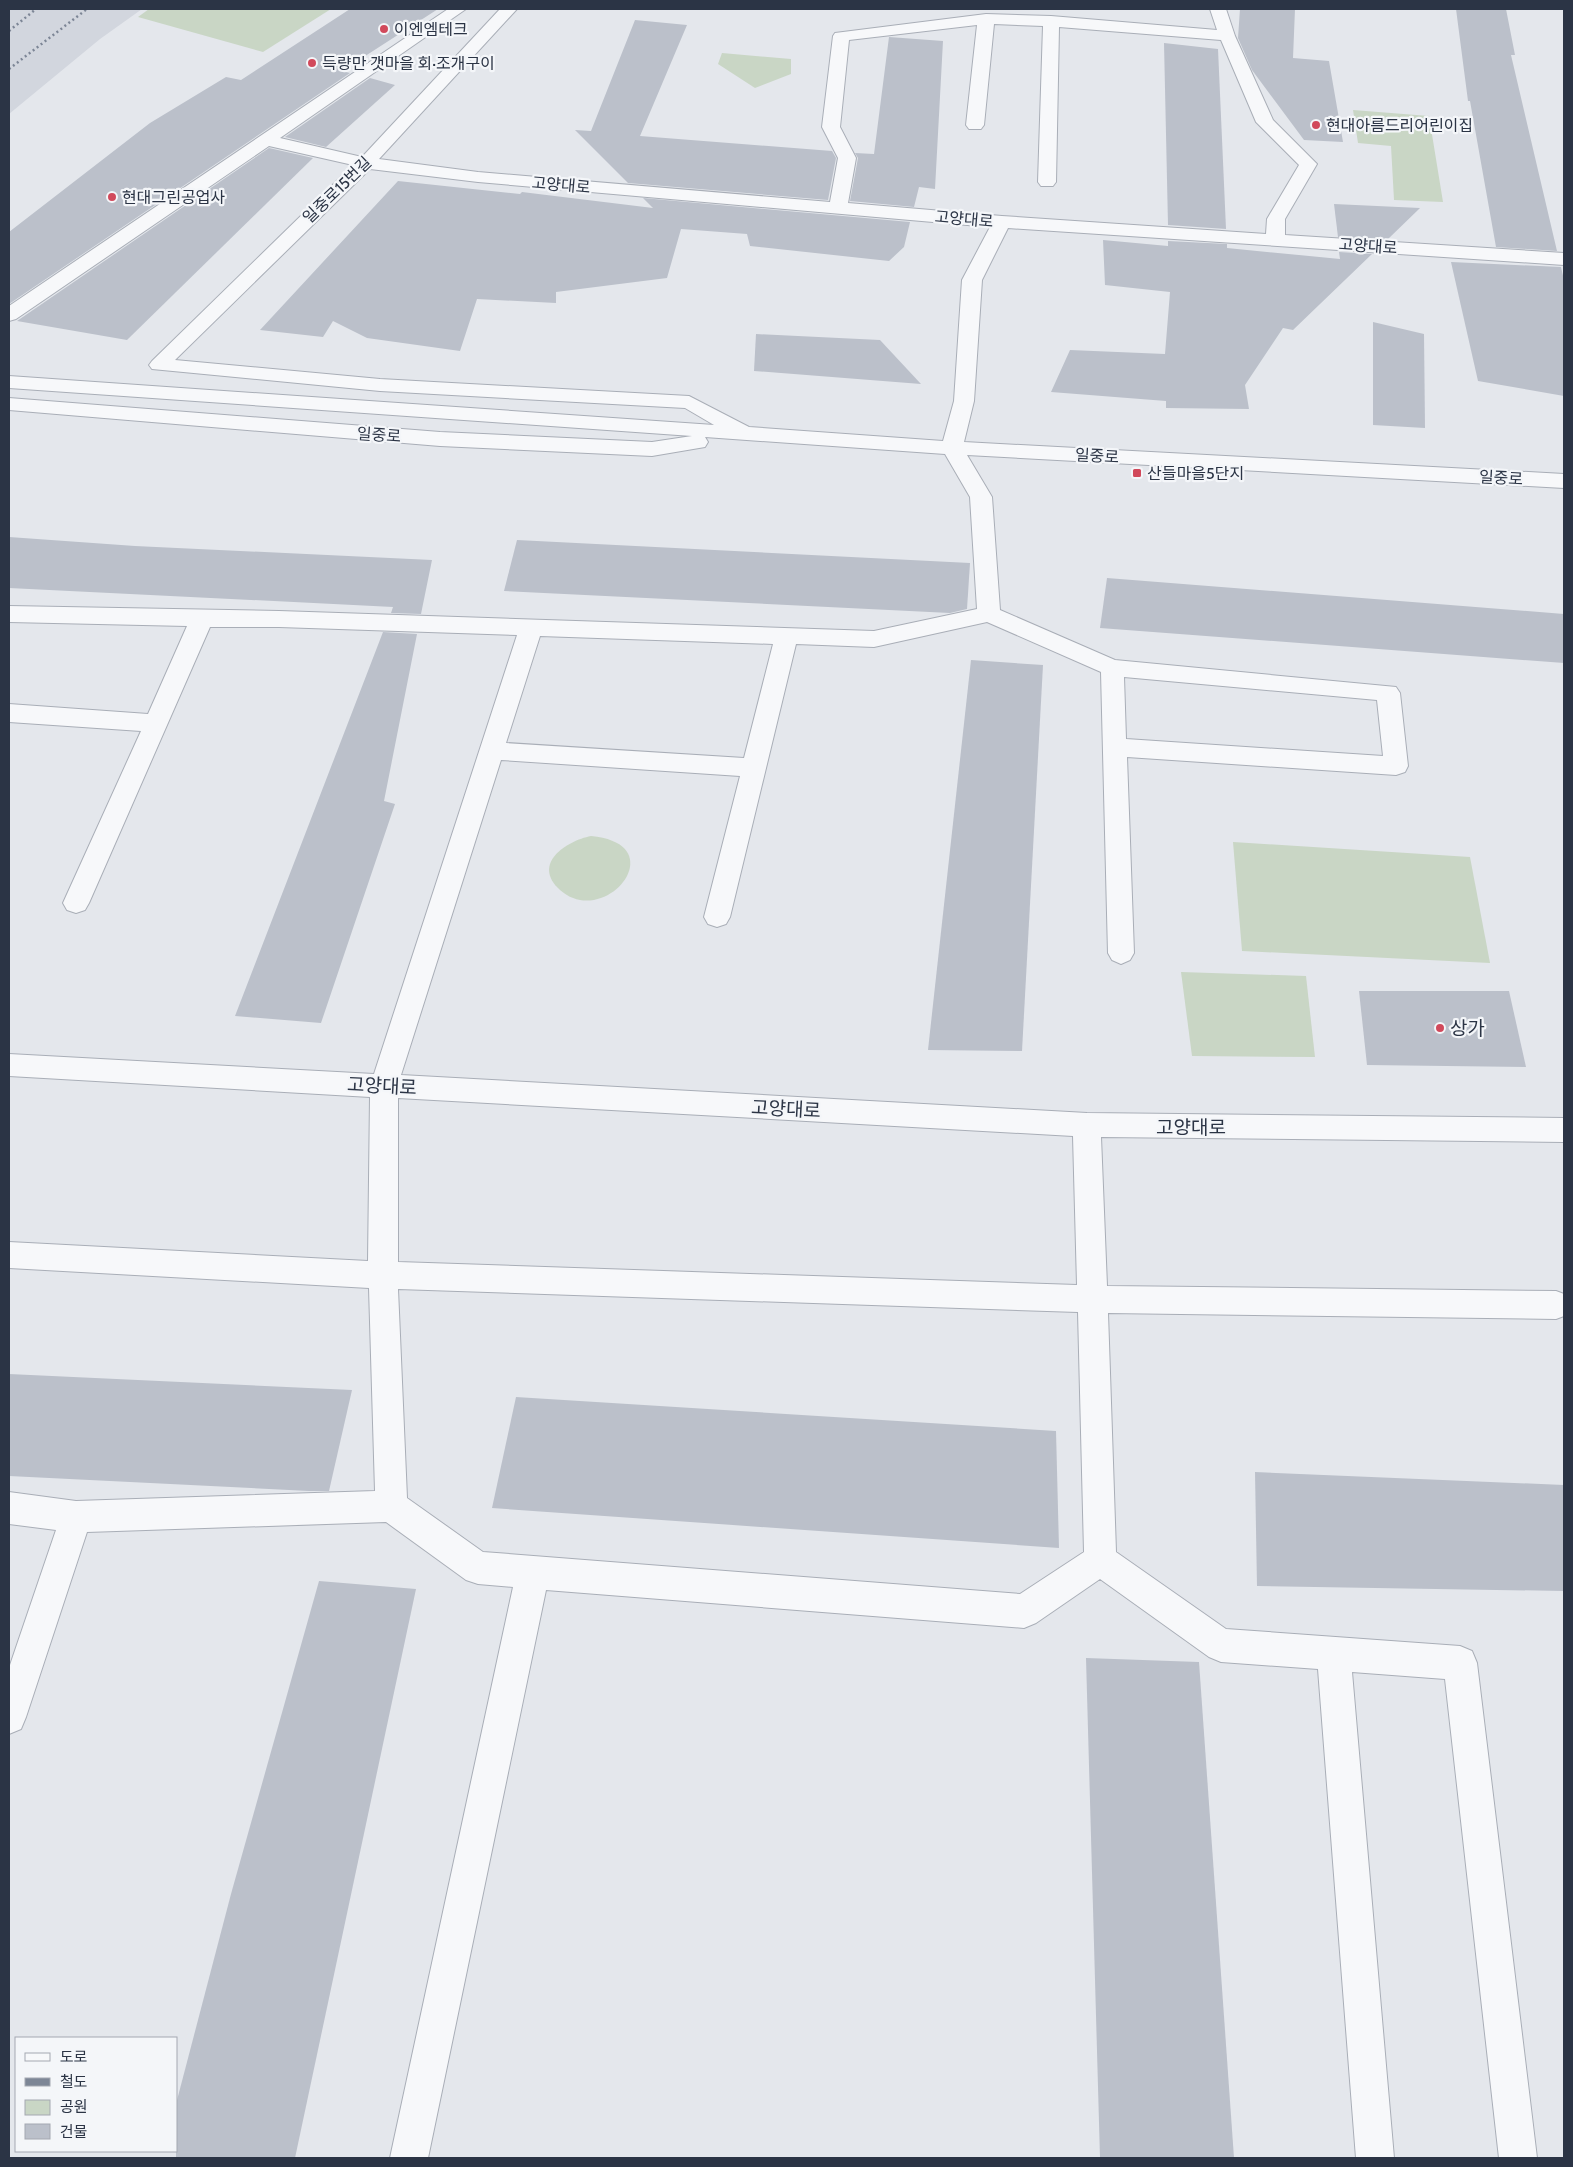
<svg xmlns="http://www.w3.org/2000/svg" width="1573" height="2167" font-family="Cabin,'Noto Sans KR',sans-serif">
<style>
.built{fill:#d2d6de}
.green{fill:#c9d6c5}
.building{fill:#bbc0ca}
.lines{fill:none;stroke-linecap:round;stroke-linejoin:round}
.minor-casing{stroke:#a9aeb7;stroke-width:2}
.minor{fill:#f7f8fa;fill-rule:evenodd}
.rail{stroke:#7d8696;stroke-width:2.5;stroke-dasharray:2 3;stroke-linecap:butt}
.poi-dot{fill:#d1495b;stroke:#f4f6f9;stroke-width:2}
.labels{text-anchor:middle;dominant-baseline:central;stroke-width:4.5;stroke-linejoin:round;paint-order:stroke}
.far-poi-label{font-size:16px;fill:#2b3445;stroke:#f4f6f9;text-anchor:start}
.far-street-label{font-size:16px;fill:#2b3445;stroke:#f4f6f9}
.poi-label{font-size:19px;fill:#2b3445;stroke:#f4f6f9;text-anchor:start}
.street-label{font-size:19px;fill:#2b3445;stroke:#f4f6f9}
</style>
<rect width="100%" height="100%" fill="#e4e7ec"/>
<polygon class="built" points="9,9 142,9 100,39 9,114"/>
<g class="green">
<polygon points="149,9 331,9 263,52 138,17"/>
<polygon points="722,53 791,59 791,74 755,88 718,64"/>
<polygon points="1353,110 1429,116 1443,202 1394,200 1391,146 1358,143"/>
<path d="M591,836c84,8 14,94 -31,54 -29,-26 6,-49 31,-54z"/>
<polygon points="1233,842 1470,857 1490,963 1242,951"/>
<polygon points="1181,972 1306,976 1315,1057 1192,1056"/>
</g>
<g class="building">
<polygon points="350,9 438,9 342,71 350,73 9,304 9,232 150,123 226,77 241,80"/>
<polygon points="1240,9 1295,9 1293,58 1329,61 1343,142 1304,140 1252,70 1238,38"/>
<polygon points="1456,9 1506,9 1515,55 1511,55 1557,251 1496,247 1470,101 1468,101"/>
<polygon points="635,20 687,25 640,136 832,151 836,158 828,200 628,183 575,130 591,131"/>
<polygon points="889,37 943,41 935,189 919,187 914,207 850,201 858,158 855,153 874,154"/>
<polygon points="1164,43 1218,49 1226,229 1168,225"/>
<polygon points="370,78 395,85 326,147 285,137"/>
<polygon points="269,148 313,158 127,340 17,321"/>
<polygon points="398,181 520,194 522,192 653,208 643,198 910,222 904,247 889,261 750,246 747,234 681,229 667,278 556,292 556,303 477,299 460,351 367,338 333,321 323,337 260,330"/>
<polygon points="1334,204 1420,208 1387,240 1338,237"/>
<polygon points="1103,240 1168,246 1168,241 1227,244 1227,248 1340,259 1339,252 1372,254 1293,330 1283,328 1245,385 1249,409 1166,408 1166,401 1051,392 1070,350 1165,354 1170,292 1105,285"/>
<polygon points="1451,262 1561,267 1564,280 1564,396 1478,381"/>
<polygon points="1373,322 1424,334 1425,428 1373,425"/>
<polygon points="756,334 880,340 921,384 754,371"/>
<polygon points="9,537 135,546 432,560 421,614 391,613 393,607 9,588"/>
<polygon points="517,540 970,563 967,609 950,613 504,591"/>
<polygon points="1107,578 1564,614 1564,663 1100,628"/>
<polygon points="383,632 417,634 384,801 395,804 321,1023 235,1016"/>
<polygon points="971,660 1043,665 1022,1051 928,1050"/>
<polygon points="1359,991 1509,991 1526,1067 1367,1065"/>
<polygon points="9,1374 352,1390 329,1491 309,1491 9,1476"/>
<polygon points="516,1397 1056,1431 1059,1548 492,1508"/>
<polygon points="1255,1472 1564,1485 1564,1591 1257,1586"/>
<polygon points="319,1581 416,1589 295,2158 176,2158 176,2104 231,1894"/>
<polygon points="1086,1658 1199,1662 1234,2158 1100,2158"/>
</g>
<g class="lines">
<g class="minor-casing">
<path id="minor" d="M448,9h18l-186,129 82,19 138,-148h17l-138,150 99,13 352,30 8,-44 -16,-31 11,-91 2,-3 151,-19 65,2 166,14 -7,-21h16l9,27 38,84 44,44 -32,55v16l279,18v12l-556,-37 -26,52 -8,121 -10,41 600,32v14l-597,-33 25,42 8,113 115,50 281,27 4,6 8,73 -3,6 -9,3 -269,-18 7,196 -4,7 -9,4 -9,-4 -4,-7 -7,-281 -114,-50 -113,25 -78,-3 -66,273 -4,7 -9,3 -9,-3 -4,-7 36,-141 -239,-16 -100,315 686,38 477,5v24l-463,-5 6,149 449,5 8,3v22l-8,3 -448,-6 8,239 110,77 234,17 12,5 5,12 60,495h-38l-54,-479 -93,-7 42,486h-38l-38,-489 -97,-7 -12,-5 -109,-78 -64,44 -12,5 -478,-38 -118,568h-38l123,-571 -35,-3 -12,-4 -80,-58 -299,10 -61,185 -5,12 -12,5v-66l47,-138 -47,-6v-32l67,9 299,-10 -6,-203 -360,-20v-26l359,19 2,-164 -361,-21v-22l365,20 143,-439 -238,-8h-69l-121,276 -4,7 -9,3 -9,-3 -4,-7 78,-172 -132,-9v-18l139,10 39,-88 -178,-4v-16l270,5 595,20 103,-22 -7,-112 -25,-43 -240,-17 3,5 -3,5 -53,9 -212,-10 -431,-36v-12l431,34 212,10 40,-6 -683,-48v-12l705,49 -29,-17 -305,-17 -228,-22 -3,-4 3,-4 201,-196 -84,-19 -253,173 -7,2v-15zM994,24l49,2 -5,156 3,4h12l3,-4 3,-155 162,13 35,82 43,43 -32,54 -1,15 -264,-18 -154,-13 8,-45 -16,-31 9,-87 128,-15 -11,100 3,4h12l3,-4zM370,169l108,13 512,45 -28,53 -8,121 -11,40 -194,-14 -60,-31 -309,-17 -205,-19zM540,636l233,8 -29,114 -238,-15zM1124,677l253,23 6,56 -257,-17zM398,1098l675,38 4,149 -679,-23zM398,1289l680,23 6,240 -64,42 -537,-42 -76,-54z"/>
</g>
<use href="#minor" class="minor"/>
<g class="rail">
<polyline points="9,31 36,9"/>
<polyline points="9,69 87,9"/>
</g>
</g>
<g class="poi-dot">
<circle cx="384" cy="29" r="5"/>
<circle cx="312" cy="63" r="5"/>
<circle cx="1316" cy="125" r="5"/>
<circle cx="112" cy="197" r="5"/>
<rect x="1132" y="468" width="10" height="10" rx="2.5"/>
<circle cx="1440" cy="1028" r="5"/>
</g>
<g class="labels">
<g class="far-poi-label">
<text x="394" y="29">이엔엠테크</text>
<text x="322" y="63">득량만 갯마을 회·조개구이</text>
<text x="1326" y="125">현대아름드리어린이집</text>
<text x="122" y="197">현대그린공업사</text>
<text x="1147" y="473">산들마을5단지</text>
</g>
<g class="far-street-label">
<text transform="translate(561 185) rotate(5)">고양대로</text>
<text transform="translate(337 190) rotate(-44)">일중로15번길</text>
<text transform="translate(964 219) rotate(5)">고양대로</text>
<text transform="translate(1368 246) rotate(4)">고양대로</text>
<text transform="translate(379 435) rotate(4)">일중로</text>
<text transform="translate(1097 456) rotate(3)">일중로</text>
<text transform="translate(1501 478) rotate(3)">일중로</text>
</g>
<g class="poi-label">
<text x="1450" y="1028">상가</text>
</g>
<g class="street-label">
<text transform="translate(382 1086) rotate(3)">고양대로</text>
<text transform="translate(786 1109) rotate(3)">고양대로</text>
<text x="1191" y="1127">고양대로</text>
</g>
</g>
<rect width="1573" height="2167" fill="none" stroke="#2b3445" stroke-width="20"/>
<rect x="15" y="2037" width="162" height="115" fill="#f4f6f9" stroke="#a4a8b1"/>
<rect x="25" y="2053" width="25" height="8" fill="#f7f8fa" stroke="#a4a8b1"/>
<text x="60" y="2062" font-size="15" fill="#2b3445">도로</text>
<rect x="25" y="2078" width="25" height="8" fill="#7d8696" stroke="#a4a8b1"/>
<text x="60" y="2087" font-size="15" fill="#2b3445">철도</text>
<rect x="25" y="2100" width="25" height="15" fill="#c9d6c5" stroke="#a4a8b1"/>
<text x="60" y="2112" font-size="15" fill="#2b3445">공원</text>
<rect x="25" y="2124" width="25" height="15" fill="#bbc0ca" stroke="#a4a8b1"/>
<text x="60" y="2137" font-size="15" fill="#2b3445">건물</text>
</svg>
